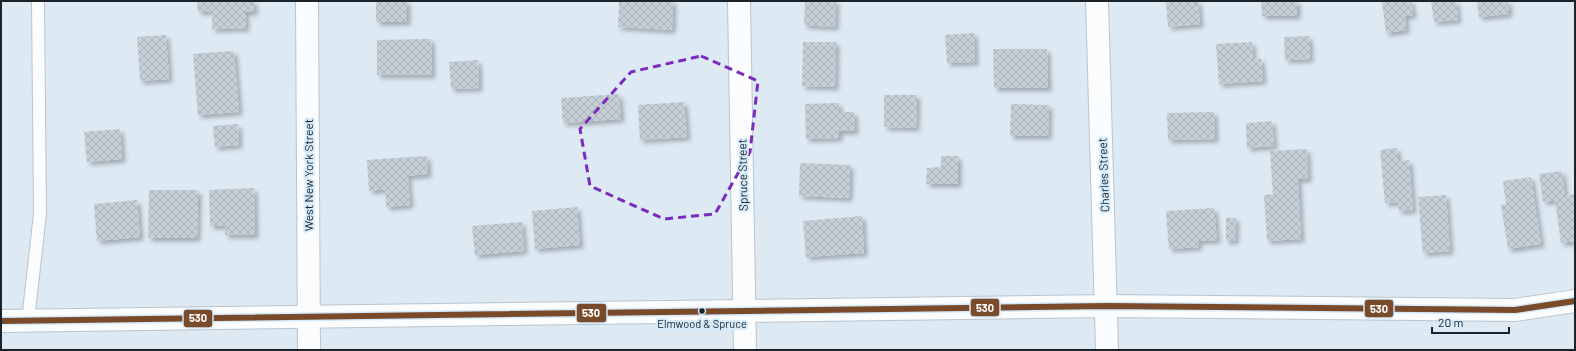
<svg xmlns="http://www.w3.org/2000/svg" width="1576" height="351" font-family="Barlow,sans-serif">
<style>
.building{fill:url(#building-cross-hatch);filter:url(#shadow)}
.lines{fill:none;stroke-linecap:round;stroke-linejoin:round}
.lane-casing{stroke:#bbc4cb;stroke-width:14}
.street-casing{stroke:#bbc4cb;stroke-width:24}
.lane{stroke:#fafcfd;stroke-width:12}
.street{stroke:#fafcfd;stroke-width:22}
.bus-1-casing{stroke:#d5eafb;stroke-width:9}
.bus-1{stroke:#7a4b2a;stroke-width:6}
.marked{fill:none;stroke:#7b2cbf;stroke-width:3;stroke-dasharray:8 5;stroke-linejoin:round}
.bus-dot{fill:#1b2329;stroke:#d5eafb;stroke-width:1.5}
.labels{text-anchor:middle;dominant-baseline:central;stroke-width:4;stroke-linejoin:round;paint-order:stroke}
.bus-label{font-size:11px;fill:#1b2329;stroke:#d5eafb}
.street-label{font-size:12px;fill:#1b2329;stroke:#d5eafb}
.line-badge{stroke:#d5eafb;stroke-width:1.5}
.badge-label{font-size:11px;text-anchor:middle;font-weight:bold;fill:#fff}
</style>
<defs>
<pattern id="building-cross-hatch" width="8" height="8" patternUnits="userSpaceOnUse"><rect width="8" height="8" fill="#c6cfd6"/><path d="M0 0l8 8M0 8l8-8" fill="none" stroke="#aab1b8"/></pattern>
<filter id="shadow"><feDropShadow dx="3.5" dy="3.5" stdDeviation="2" flood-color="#0004"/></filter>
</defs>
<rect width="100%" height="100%" fill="#dde9f3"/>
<g class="building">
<polygon points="197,1 254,1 254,12 245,12 246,28 212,29 212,11 198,12"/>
<rect x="376" y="1" width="31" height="21"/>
<polygon points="619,1 673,1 672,30 618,27"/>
<polygon points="805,1 836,1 835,27 804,25"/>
<polygon points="1166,1 1198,1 1200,24 1168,27"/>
<polygon points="1261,1 1297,1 1297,16 1262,16"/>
<polygon points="1382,1 1411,1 1413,15 1405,16 1406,30 1386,33"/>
<polygon points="1431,1 1456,1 1458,20 1434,22"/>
<polygon points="1477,1 1508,1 1509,14 1479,17"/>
<polygon points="974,33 975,62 947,63 945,35"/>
<polygon points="166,35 169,79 140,81 137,37"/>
<polygon points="1309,36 1310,59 1285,60 1284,37"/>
<polygon points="431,39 432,75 377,75 377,40"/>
<polygon points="803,42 836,42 835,87 802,86"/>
<polygon points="1252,42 1253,59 1261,59 1263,81 1219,84 1216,44"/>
<polygon points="993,49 1047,49 1048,88 994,88"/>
<polygon points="234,51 239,112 198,115 193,54"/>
<polygon points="478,60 479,88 451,89 449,62"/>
<polygon points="619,94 621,119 563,123 561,98"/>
<polygon points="884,95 917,95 916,128 884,127"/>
<polygon points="684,102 687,137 640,140 638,105"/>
<polygon points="839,103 839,112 854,112 855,131 839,131 839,138 806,139 805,104"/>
<polygon points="1011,104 1049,105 1048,136 1010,136"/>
<polygon points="1214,112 1215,139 1168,140 1167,113"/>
<polygon points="1272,121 1274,146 1247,148 1246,123"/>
<polygon points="238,124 239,145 215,147 213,126"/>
<polygon points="120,129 122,159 87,162 84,132"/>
<polygon points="1397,148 1398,162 1409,160 1413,210 1399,211 1398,202 1385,203 1380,150"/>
<polygon points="1307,149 1308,179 1298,179 1301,239 1267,241 1264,195 1273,194 1270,151"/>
<polygon points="427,156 428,174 408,176 410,205 386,207 385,189 369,191 367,160"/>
<polygon points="941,156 958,156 958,184 926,184 927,168 941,167"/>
<polygon points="800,163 850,165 849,198 799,196"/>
<polygon points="1562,171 1565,196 1575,194 1575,241 1561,243 1555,200 1543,202 1539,174"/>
<polygon points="1531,177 1541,244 1508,249 1501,205 1506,204 1503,181"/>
<polygon points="254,188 255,235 225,235 225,226 210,226 209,190"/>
<polygon points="149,190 198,190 197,238 148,238"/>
<polygon points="1446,195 1450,251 1423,253 1418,197"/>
<polygon points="137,200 140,237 97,241 94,204"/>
<polygon points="577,207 580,245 535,249 532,211"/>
<polygon points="1214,208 1217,240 1198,241 1199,247 1169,249 1166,211"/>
<polygon points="862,216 864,253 806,257 803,221"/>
<polygon points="1226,218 1236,218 1235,241 1226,241"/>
<polygon points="522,222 524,251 475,255 472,226"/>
</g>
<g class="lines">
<g class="lane-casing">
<polyline id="lane" points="28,320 40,214 38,1"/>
</g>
<g class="street-casing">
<g id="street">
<polyline points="307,1 309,350"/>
<polyline points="739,1 745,350"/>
<polyline points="1097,1 1107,350"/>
<polyline points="1,321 1107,306 1515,310 1575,301"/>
</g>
</g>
<use href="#lane" class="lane"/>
<use href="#street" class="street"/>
<g class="bus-1-casing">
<polyline id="bus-1" points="1,321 1107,306 1515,310 1575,301"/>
</g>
<use href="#bus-1" class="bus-1"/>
</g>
<path class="marked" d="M701,56l57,25 -8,71 -35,62 -51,5 -74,-33 -10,-57 51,-57z"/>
<circle class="bus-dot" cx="702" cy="311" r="3.5"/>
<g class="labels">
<g class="bus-label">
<text x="702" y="323">Elmwood &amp; Spruce</text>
</g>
<g class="street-label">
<text transform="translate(308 175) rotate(-90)">West New York Street</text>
<text transform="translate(742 175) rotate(-91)">Spruce Street</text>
<text transform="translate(1103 175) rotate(-92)">Charles Street</text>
</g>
</g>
<g class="line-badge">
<rect x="970" y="298" width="30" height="19" rx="4" fill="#7a4b2a"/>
<rect x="1364" y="299" width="30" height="19" rx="4" fill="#7a4b2a"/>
<rect x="576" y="303" width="31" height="20" rx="4" fill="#7a4b2a"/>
<rect x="183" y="309" width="30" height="19" rx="4" fill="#7a4b2a"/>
</g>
<g class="badge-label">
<text x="985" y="312">530</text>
<text x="1379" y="313">530</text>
<text x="591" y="317">530</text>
<text x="198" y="322">530</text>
</g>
<rect width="1576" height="351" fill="none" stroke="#1b2329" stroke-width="4"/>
<path d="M1432 327v6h77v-6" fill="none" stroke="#1b2329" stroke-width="2"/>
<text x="1438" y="327" font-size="12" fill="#1b2329" stroke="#d5eafb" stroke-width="3" paint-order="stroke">20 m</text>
</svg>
